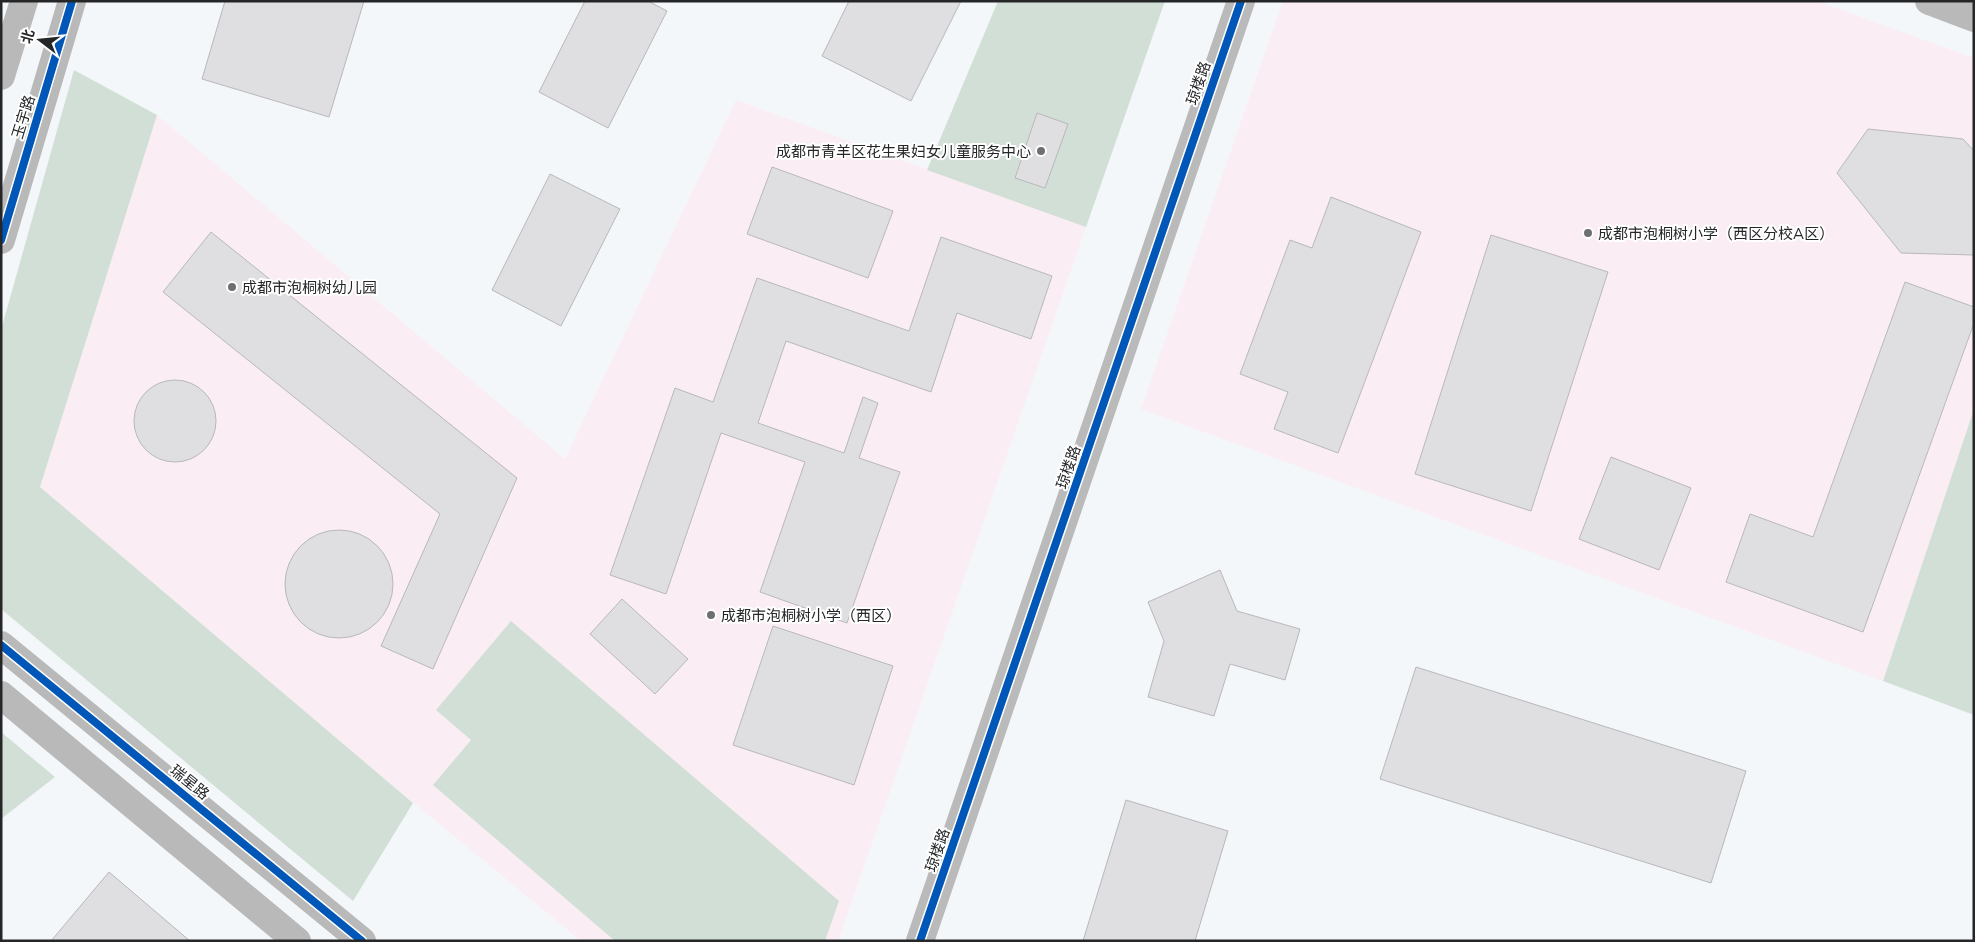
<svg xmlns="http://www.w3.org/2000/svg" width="1975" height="942" font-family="Mulish,'Noto Sans SC',sans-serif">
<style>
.education{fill:#faedf3}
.green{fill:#d2dfd6}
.building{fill:#dfdfe1;stroke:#b8b8bb}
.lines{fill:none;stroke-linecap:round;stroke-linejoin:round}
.street{stroke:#bababa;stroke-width:28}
.secondary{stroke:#b9b9b9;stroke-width:28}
.cycleway-casing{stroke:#fff;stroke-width:11}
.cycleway{stroke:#0057b8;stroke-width:8}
.poi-dot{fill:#6d6f72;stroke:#fff;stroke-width:2}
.labels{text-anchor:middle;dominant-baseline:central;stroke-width:4;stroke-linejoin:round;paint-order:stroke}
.street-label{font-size:15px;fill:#242628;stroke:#fff}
.poi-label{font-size:15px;fill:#242628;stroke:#fff;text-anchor:start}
</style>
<rect width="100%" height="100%" fill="#f4f7fa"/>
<g class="education">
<polygon points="1283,1 1817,1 1974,58 1974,409 1883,681 1141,409"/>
<polygon points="736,100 1086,227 838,941 581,941 374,770 40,487 157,115 565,459"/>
</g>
<g class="green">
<polygon points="998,1 1165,1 1086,227 927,170"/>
<polygon points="74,70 157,115 40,487 413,803 353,901 1,609 1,330"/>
<polygon points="1974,409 1974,715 1883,681"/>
<polygon points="511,621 839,901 825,941 615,941 433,785 471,740 436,710"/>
<polygon points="1,732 55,777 1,819"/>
</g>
<g class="building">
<polygon points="225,1 364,1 329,117 202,79"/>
<polygon points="585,1 648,1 667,11 608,128 539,92"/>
<polygon points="849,1 961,1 911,101 822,56"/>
<polygon points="1037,113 1068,124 1045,188 1015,178"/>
<polygon points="1868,129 1963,139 1974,151 1974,255 1901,253 1837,173"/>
<polygon points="772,167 893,211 868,278 747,234"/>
<polygon points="550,174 620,209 561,326 492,290"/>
<polygon points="1331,197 1421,232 1338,453 1274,429 1288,392 1240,374 1290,240 1312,248"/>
<polygon points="211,232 517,478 433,669 381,646 440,514 163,292"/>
<polygon points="1491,235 1608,272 1531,511 1415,474"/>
<polygon points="941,237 1052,276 1031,339 957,313 931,392 786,341 758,423 844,453 863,397 878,403 859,458 900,472 847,623 760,592 805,462 721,433 666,594 610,575 675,388 713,402 757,278 909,331"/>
<polygon points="1905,282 1974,307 1974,323 1863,632 1726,582 1750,514 1813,537"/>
<circle cx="175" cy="421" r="41"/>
<polygon points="1611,457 1691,488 1659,570 1579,539"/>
<circle cx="339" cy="584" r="54"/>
<polygon points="1220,570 1237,611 1300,629 1285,680 1230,664 1214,716 1148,697 1164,641 1148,602"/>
<polygon points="622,599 688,659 655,694 590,634"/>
<polygon points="773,626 893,666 854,785 733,745"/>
<polygon points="1416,667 1746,771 1711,883 1380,779"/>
<polygon points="1126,800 1228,831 1195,941 1083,941"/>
<polygon points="109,872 190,941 51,941"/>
</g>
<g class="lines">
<polyline class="street" points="920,941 1241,1"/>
<g class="secondary">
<polyline points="1929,1 1974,18"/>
<polyline points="1,76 24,1"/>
<polyline points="1,240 72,1"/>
<polyline points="1,645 362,941"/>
<polyline points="1,695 297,941"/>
</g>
<g class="cycleway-casing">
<g id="cycleway">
<polyline points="1,240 72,1"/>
<polyline points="1,645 362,941"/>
<polyline points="920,941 1241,1"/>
</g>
</g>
<use href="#cycleway" class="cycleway"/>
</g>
<g class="poi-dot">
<circle cx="1041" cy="151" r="5"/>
<circle cx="1588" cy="233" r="5"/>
<circle cx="232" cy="287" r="5"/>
<circle cx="711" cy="615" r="5"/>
</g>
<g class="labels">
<g class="street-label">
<text transform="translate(1198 83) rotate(-71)">琼楼路</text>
<text transform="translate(23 117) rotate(-73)">玉宇路</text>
<text transform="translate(1068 467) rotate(-71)">琼楼路</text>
<text transform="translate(190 782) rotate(39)">瑞星路</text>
<text transform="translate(937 850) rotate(-71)">琼楼路</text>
</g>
<g class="poi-label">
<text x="1031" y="151" text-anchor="end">成都市青羊区花生果妇女儿童服务中心</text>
<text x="1598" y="233">成都市泡桐树小学（西区分校A区）</text>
<text x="242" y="287">成都市泡桐树幼儿园</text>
<text x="721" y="615">成都市泡桐树小学（西区）</text>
</g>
</g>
<rect width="1975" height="942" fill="none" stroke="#242628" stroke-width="5"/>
<g transform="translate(40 40) rotate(286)" stroke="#ffffff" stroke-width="4" paint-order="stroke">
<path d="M0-4L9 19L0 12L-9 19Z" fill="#242628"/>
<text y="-8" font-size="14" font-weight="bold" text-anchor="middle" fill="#242628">北</text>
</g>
</svg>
